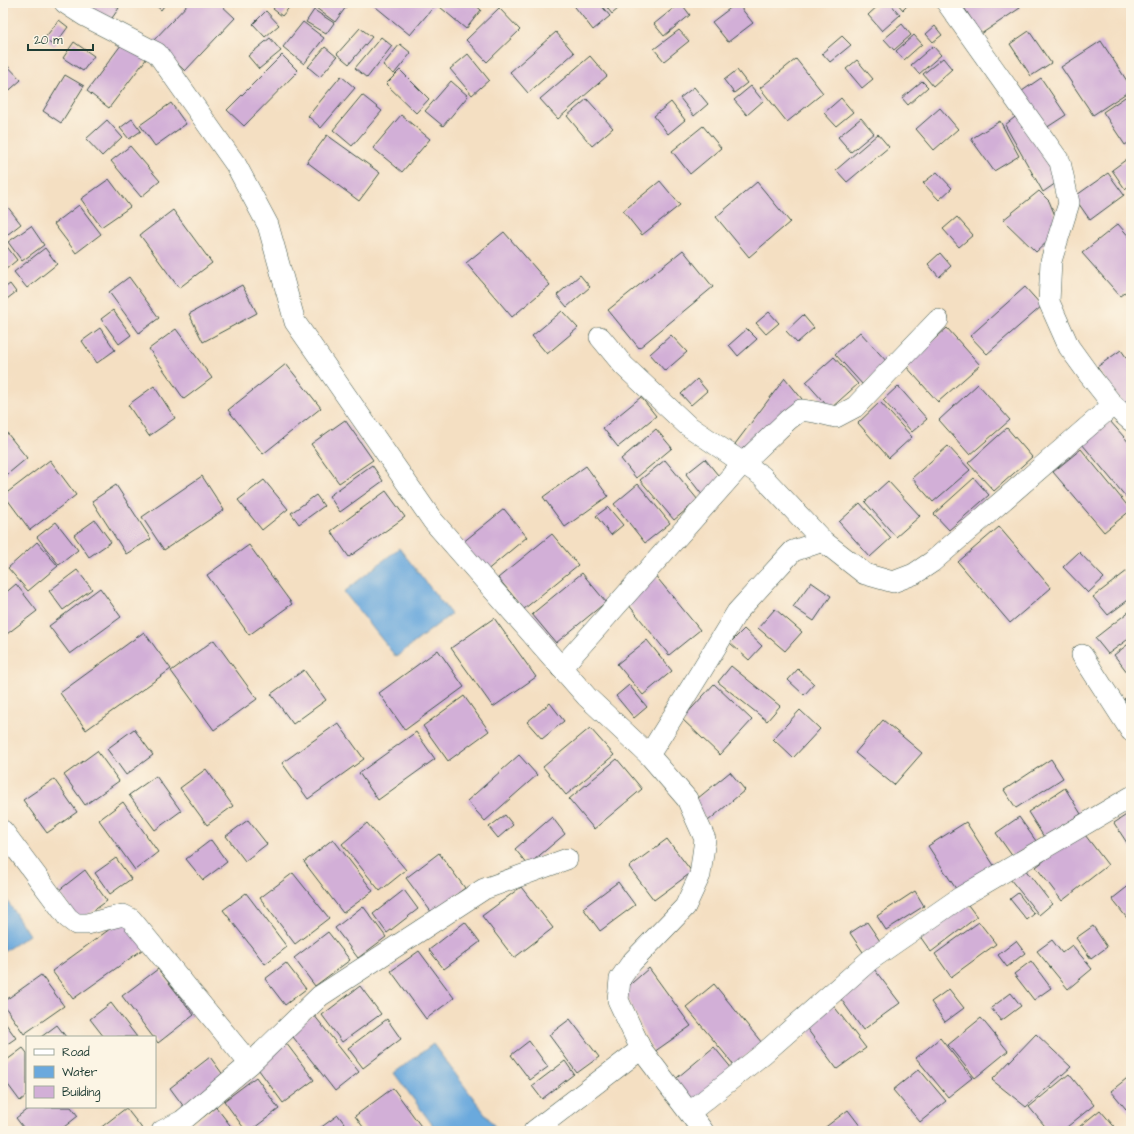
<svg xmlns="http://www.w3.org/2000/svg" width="1134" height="1134" font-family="'Architects Daughter',sans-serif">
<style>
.water{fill:#6ba9dd;stroke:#457388}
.building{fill:#d2afd7}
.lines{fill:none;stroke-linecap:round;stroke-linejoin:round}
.street-casing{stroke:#3f5549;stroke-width:22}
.street{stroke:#fff;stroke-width:21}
</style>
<rect width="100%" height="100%" fill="#fcf5e5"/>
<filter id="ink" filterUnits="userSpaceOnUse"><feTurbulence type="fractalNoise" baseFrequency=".025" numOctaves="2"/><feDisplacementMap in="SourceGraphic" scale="8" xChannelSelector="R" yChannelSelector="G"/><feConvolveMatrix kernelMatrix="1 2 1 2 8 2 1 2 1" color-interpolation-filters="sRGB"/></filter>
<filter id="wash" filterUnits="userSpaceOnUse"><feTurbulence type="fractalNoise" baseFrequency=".012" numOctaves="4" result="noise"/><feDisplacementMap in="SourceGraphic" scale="16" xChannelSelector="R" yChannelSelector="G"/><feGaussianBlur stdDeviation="0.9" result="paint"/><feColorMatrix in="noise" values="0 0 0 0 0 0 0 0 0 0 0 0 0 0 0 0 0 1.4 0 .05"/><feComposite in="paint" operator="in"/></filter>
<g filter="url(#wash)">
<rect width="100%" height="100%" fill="#f4dfc2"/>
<g class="water">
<polygon points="399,548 451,614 396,657 344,592"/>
<polygon points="3,894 29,935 3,952"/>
<polygon points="433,1044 495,1127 489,1131 437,1131 394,1073"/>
</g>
<g id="blocks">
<g class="building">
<polygon points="84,3 111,3 119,8 110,21"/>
<polygon points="153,3 166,3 161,10"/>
<polygon points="189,3 219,3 235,18 185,71 153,41"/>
<polygon points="278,3 293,3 282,16 273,9"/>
<polygon points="313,3 349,3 335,22 312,5"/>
<polygon points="371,3 437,3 410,35"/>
<polygon points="444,3 473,3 481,10 466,29 440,7"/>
<polygon points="572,3 599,3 610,16 593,30"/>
<polygon points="608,3 625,3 612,14 605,5"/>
<polygon points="680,3 681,3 690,15 664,36 654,24"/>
<polygon points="737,3 753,23 728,42 712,22"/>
<polygon points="881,3 890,3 900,15 882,31 868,15"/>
<polygon points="897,3 910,3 903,10"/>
<polygon points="961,3 1017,3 1020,8 981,34"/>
<polygon points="499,8 520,30 487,62 466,40"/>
<polygon points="314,10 334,23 326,34 306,22"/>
<polygon points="266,11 279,25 265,37 253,24"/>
<polygon points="59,20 68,27 54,46 44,39"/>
<polygon points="303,22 324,38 304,64 283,47"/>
<polygon points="902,24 911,35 894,50 884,39"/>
<polygon points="935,26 942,35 933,42 926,34"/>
<polygon points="360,28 372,37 349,64 337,54"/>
<polygon points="679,30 689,41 664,61 654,49"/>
<polygon points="1029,31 1051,63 1031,76 1010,44"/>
<polygon points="556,32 574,53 528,93 510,72"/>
<polygon points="914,35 922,44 904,60 896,51"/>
<polygon points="842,36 851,45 830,62 822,53"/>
<polygon points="381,37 392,46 367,78 355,68"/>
<polygon points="270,38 281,51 259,69 248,56"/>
<polygon points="124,41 147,58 109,108 87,91"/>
<polygon points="1101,41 1131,87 1131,90 1093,115 1061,67"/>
<polygon points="74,42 94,56 83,71 63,58"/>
<polygon points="400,44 411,53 394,74 383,65"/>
<polygon points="933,46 941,55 919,74 911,65"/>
<polygon points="325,47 337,57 320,77 308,67"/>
<polygon points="468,54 489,80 472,95 450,69"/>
<polygon points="282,55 298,71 244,126 227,110"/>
<polygon points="590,56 607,76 558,119 540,99"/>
<polygon points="943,58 952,69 933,86 923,74"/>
<polygon points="796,59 823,93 787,122 760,88"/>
<polygon points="857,60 873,79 862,88 846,69"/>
<polygon points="3,61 21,80 3,96"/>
<polygon points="400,70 429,99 416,113 386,84"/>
<polygon points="737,70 747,83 734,93 724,80"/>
<polygon points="65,75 84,86 61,123 43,111"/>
<polygon points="341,76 355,88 321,128 308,116"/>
<polygon points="1041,78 1066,115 1046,128 1022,91"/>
<polygon points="451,81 468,96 443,126 425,111"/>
<polygon points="922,81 928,87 908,105 902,98"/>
<polygon points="751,86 763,101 747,115 734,100"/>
<polygon points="694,87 708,104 694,116 680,98"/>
<polygon points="1131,93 1131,141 1125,145 1103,112"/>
<polygon points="362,95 382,111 352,146 333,130"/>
<polygon points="841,98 853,112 836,126 824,113"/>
<polygon points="587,99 613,128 592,146 567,116"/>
<polygon points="671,102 685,120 668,134 654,116"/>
<polygon points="171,103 186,124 155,146 140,125"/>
<polygon points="940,108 958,129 934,150 916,129"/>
<polygon points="1019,114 1059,181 1043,192 1005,125"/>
<polygon points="401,115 430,139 402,172 373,148"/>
<polygon points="861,118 874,133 851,152 838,137"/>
<polygon points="132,119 141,131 129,139 120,128"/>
<polygon points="107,120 122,137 102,156 86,139"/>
<polygon points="1000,121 1019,156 994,171 971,139"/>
<polygon points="703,126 721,148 690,174 672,151"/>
<polygon points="878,134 889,147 847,182 836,170"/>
<polygon points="327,135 380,173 359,201 307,162"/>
<polygon points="130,146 160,181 141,197 111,161"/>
<polygon points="1131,156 1131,184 1125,189 1112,170"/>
<polygon points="937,172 952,188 939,200 923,183"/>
<polygon points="1108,173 1124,195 1090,220 1074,197"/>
<polygon points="109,179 130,207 101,227 81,199"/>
<polygon points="660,181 680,205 642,235 623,211"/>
<polygon points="757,182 790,222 749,257 716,217"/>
<polygon points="1039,191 1049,201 1056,218 1048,241 1036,252 1003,220"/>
<polygon points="79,205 101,234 76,253 54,224"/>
<polygon points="7,206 21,224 3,238 3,209"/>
<polygon points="173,210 212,263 179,288 140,235"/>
<polygon points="957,217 973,235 959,247 943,229"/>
<polygon points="1118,224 1131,239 1131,288 1120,296 1082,253"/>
<polygon points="31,226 44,245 22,261 8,242"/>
<polygon points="504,232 550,285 512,317 466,263"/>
<polygon points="5,244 17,260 5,270 3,267 3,246"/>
<polygon points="45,248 57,264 27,288 14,272"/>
<polygon points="683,250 713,287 639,348 608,310"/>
<polygon points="940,253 951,266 939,277 928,264"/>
<polygon points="580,275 590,287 567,307 557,295"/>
<polygon points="129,277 159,318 139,333 109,292"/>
<polygon points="10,284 16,292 3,302 3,289"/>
<polygon points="242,285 257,313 203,342 189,314"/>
<polygon points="1025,287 1042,306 987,354 970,336"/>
<polygon points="113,310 131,335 119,344 101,319"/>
<polygon points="562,311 578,328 547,354 532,336"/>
<polygon points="769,312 779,323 766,334 756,323"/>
<polygon points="803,315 814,328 797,343 786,331"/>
<polygon points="100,328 115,350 97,363 82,341"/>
<polygon points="947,328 980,365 938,402 905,365"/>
<polygon points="176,329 212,378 184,399 149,349"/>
<polygon points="747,329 757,339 738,356 729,345"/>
<polygon points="860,332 888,363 863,385 835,354"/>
<polygon points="671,335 687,352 665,371 650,354"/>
<polygon points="1121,350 1131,364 1131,401 1124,406 1097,367"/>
<polygon points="834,357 858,384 830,409 806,382"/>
<polygon points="286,364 321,408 263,454 228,410"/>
<polygon points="785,378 802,399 740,451 735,444"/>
<polygon points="697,379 707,391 691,405 681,394"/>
<polygon points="978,384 1010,420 970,455 939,420"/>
<polygon points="154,386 175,418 149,436 128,405"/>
<polygon points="898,386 927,419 912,432 883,400"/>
<polygon points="641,397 656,416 618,447 603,428"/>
<polygon points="880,402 912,437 889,458 858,423"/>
<polygon points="345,420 373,460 339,483 311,444"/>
<polygon points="1110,421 1131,445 1131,503 1082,444"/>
<polygon points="3,428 27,458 3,478"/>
<polygon points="1007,428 1032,457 994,491 968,463"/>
<polygon points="656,429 672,448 636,478 621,459"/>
<polygon points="948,446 970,470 933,502 912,478"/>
<polygon points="1081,449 1131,510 1104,532 1053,472"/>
<polygon points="705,459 722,480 703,496 686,474"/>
<polygon points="50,460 76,495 30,530 4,495"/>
<polygon points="665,460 698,500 674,520 640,480"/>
<polygon points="372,465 383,481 340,512 329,496"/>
<polygon points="586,466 608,496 565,527 543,497"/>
<polygon points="202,476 224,510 164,550 142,517"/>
<polygon points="974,478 989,495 949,530 934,514"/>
<polygon points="264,480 288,509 262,530 238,500"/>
<polygon points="888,481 920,516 896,537 865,502"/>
<polygon points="638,484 670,523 645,543 614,504"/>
<polygon points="116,485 151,539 126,554 92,501"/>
<polygon points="386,491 405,517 349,557 331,531"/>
<polygon points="316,495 324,506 299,524 291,513"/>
<polygon points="860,503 891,538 870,557 839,522"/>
<polygon points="608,507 623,525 611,535 596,516"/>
<polygon points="504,509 527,537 485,572 462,543"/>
<polygon points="95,520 111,542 89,557 74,535"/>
<polygon points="56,522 78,550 59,565 37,537"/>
<polygon points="999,527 1051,588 1010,623 958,562"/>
<polygon points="552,534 578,565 524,609 498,578"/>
<polygon points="37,542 58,566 28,591 8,568"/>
<polygon points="249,545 292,604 249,635 207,575"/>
<polygon points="1079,552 1104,578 1088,593 1063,567"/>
<polygon points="77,570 92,589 63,610 49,591"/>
<polygon points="1127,571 1131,577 1131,598 1108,615 1093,597"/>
<polygon points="582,573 606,602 556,643 532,614"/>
<polygon points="654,574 700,630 669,655 624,599"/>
<polygon points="811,582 831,596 814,621 793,607"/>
<polygon points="16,584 37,611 3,637 3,595"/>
<polygon points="100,588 121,617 70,654 49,626"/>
<polygon points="775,609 802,632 785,651 758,628"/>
<polygon points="1131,610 1131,637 1108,654 1095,638"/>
<polygon points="494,618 536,677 493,707 451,648"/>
<polygon points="744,629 762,646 749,660 730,643"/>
<polygon points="144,632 171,669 86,730 60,693"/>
<polygon points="214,640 257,699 214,730 171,671"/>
<polygon points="647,640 672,671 643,695 617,664"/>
<polygon points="1131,642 1131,677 1114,655"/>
<polygon points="438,650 464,687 405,730 379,693"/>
<polygon points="731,666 780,706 767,721 718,682"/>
<polygon points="798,669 814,684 804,695 788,680"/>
<polygon points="304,670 326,700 293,724 271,694"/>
<polygon points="714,684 752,720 720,755 682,719"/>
<polygon points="629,685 647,707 634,718 616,696"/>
<polygon points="1131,694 1131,710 1124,699"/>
<polygon points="464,696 489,731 448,761 423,726"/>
<polygon points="550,703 564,721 542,739 527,722"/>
<polygon points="800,710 820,729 793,758 773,739"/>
<polygon points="883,720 922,753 894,785 855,753"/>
<polygon points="338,723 364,759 308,799 282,763"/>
<polygon points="590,728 614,755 566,795 543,767"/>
<polygon points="134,729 153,755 126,775 107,749"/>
<polygon points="416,732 435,759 378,800 359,773"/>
<polygon points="97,751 119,781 85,805 64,775"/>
<polygon points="519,755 537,775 485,821 467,801"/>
<polygon points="617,759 642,789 594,829 569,799"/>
<polygon points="1051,759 1063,778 1016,808 1004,790"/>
<polygon points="206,769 233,806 207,825 180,788"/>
<polygon points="730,772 745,790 708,821 692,803"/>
<polygon points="156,776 181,811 155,830 129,795"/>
<polygon points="54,779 77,812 47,833 23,800"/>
<polygon points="1065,788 1081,814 1044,837 1028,812"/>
<polygon points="123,802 158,852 135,870 99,820"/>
<polygon points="1131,812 1131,849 1114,823"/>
<polygon points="505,815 513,825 498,838 489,827"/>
<polygon points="552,817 565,834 528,865 515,849"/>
<polygon points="1019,817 1036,841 1013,857 996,833"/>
<polygon points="248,820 267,844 245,861 226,836"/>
<polygon points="966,822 995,867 958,892 928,846"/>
<polygon points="367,823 406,870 380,891 342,844"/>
<polygon points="1082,831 1108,865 1062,901 1036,867"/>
<polygon points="333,839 373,891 343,913 304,862"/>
<polygon points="667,839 692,872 654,900 629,867"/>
<polygon points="211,840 227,862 203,880 186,859"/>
<polygon points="439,853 465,888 432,913 406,878"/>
<polygon points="116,858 131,879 110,894 95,873"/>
<polygon points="1024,868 1052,904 1039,915 1010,879"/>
<polygon points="85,870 107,901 79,921 58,891"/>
<polygon points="293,873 329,918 295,944 260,898"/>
<polygon points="618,882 635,905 600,931 583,908"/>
<polygon points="1131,884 1131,921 1130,922 1112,899"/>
<polygon points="521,887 553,928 514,958 482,916"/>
<polygon points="404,890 418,909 387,933 373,914"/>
<polygon points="915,891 924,906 886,930 877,916"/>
<polygon points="246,893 287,947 265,964 223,910"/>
<polygon points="1018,893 1034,914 1027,920 1010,899"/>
<polygon points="965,901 977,917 931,952 919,935"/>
<polygon points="363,906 386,937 358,958 335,928"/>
<polygon points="125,918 146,947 73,999 52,971"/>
<polygon points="465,922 480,942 444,969 429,950"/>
<polygon points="867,922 882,944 865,955 850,933"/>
<polygon points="979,922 996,944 951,977 935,954"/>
<polygon points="1093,926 1107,947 1091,959 1076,938"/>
<polygon points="328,932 350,960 315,986 294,958"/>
<polygon points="1052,940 1062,953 1072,945 1092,969 1068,989 1037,951"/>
<polygon points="1016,941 1025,953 1007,967 998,955"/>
<polygon points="419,951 454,998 426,1019 391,971"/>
<polygon points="1031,961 1051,988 1034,1000 1014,974"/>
<polygon points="286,963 306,989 285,1005 265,979"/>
<polygon points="649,968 691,1026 654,1052 624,990"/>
<polygon points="158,969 194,1015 158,1043 155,1039 155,1037 153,1037 122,996"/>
<polygon points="874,969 900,1003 863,1030 838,995"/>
<polygon points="41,975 64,1006 24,1034 3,1004 3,1002"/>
<polygon points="714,984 762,1043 734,1065 686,1007"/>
<polygon points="360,986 381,1014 342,1042 322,1015"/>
<polygon points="949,989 964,1008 945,1022 931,1002"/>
<polygon points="1011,993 1021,1006 1001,1021 991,1008"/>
<polygon points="111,1003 137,1037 104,1037 90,1019"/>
<polygon points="833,1005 866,1048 837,1069 805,1026"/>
<polygon points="314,1015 359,1072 335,1091 290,1033"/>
<polygon points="981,1018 1008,1051 975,1078 948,1045"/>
<polygon points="387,1019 401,1039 363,1068 348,1048"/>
<polygon points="570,1019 599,1057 577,1073 549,1035"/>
<polygon points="3,1020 16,1038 3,1047"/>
<polygon points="57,1025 66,1037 41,1037"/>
<polygon points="1036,1034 1071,1067 1026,1107 992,1080"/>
<polygon points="940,1038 972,1078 948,1097 916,1058"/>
<polygon points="529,1041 548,1067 530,1080 511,1055"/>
<polygon points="286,1043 314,1080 283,1103 256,1066"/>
<polygon points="714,1047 733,1070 691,1105 672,1082"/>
<polygon points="23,1048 27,1053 27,1095 20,1101 3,1078 3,1063"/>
<polygon points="210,1057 227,1080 187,1111 170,1088"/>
<polygon points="565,1061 574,1074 542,1099 532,1086"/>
<polygon points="919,1069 946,1101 920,1122 893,1090"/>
<polygon points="1069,1074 1094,1105 1062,1131 1049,1131 1029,1107"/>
<polygon points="1131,1075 1131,1115 1111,1091"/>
<polygon points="256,1077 279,1109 250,1131 246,1131 224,1101"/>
<polygon points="393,1088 423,1129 420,1131 366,1131 355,1116"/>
<polygon points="30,1107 71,1107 78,1116 59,1131 26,1131 16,1118"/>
<polygon points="216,1107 233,1129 230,1131 185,1131"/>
<polygon points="126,1108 144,1131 101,1131 99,1129"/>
<polygon points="848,1110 864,1131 825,1131 823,1129"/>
<polygon points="1100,1110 1118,1131 1074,1131"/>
<polygon points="338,1115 350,1131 316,1131"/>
</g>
</g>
</g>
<g filter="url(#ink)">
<use href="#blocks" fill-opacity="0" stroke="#3f5549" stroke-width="1"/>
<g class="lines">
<g class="street-casing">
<g id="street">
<polyline points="65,3 85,16 157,53 236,165 268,225 295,322 433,521 587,697 649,755 687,799 705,839 700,875 685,907 632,962 620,979 618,1000 641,1049 703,1131"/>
<polyline points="947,3 1060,162 1069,203 1051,261 1049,302 1069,347 1090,376 1113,405 1131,421"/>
<polyline points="600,337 624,366 687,425 762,476 823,541 865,574 893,582 914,574 932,562 1113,405"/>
<polyline points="1082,655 1131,731"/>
<polyline points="561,668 743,463 788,420 801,410 815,412 836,417 855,407 938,320"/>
<polyline points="649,755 700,673 737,612 793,551 823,541"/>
<polyline points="3,831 68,918 76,924 87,924 123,915 131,919 250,1064"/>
<polyline points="690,1112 763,1054 870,960 961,897 1131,797"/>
<polyline points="162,1131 182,1121 250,1064 320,996 484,889 567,859"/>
<polyline points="534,1131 641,1049"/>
</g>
</g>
<use href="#street" class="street"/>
</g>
</g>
<rect width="1134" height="1134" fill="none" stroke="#fcf5e5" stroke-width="16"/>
<rect x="26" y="1036" width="130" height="72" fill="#fcf5e5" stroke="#a4ab9e"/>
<rect x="34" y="1049" width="20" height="6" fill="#ffffff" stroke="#a4ab9e"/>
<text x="62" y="1056" font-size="12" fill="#1f3d34">Road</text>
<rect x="34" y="1066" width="20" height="12" fill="#6ba9dd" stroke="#a4ab9e"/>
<text x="62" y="1076" font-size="12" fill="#1f3d34">Water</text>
<rect x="34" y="1086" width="20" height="12" fill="#d2afd7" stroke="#a4ab9e"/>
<text x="62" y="1096" font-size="12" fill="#1f3d34">Building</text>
<path d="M28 44v6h65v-6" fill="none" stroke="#1f3d34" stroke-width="2"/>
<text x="34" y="44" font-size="12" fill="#1f3d34" stroke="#fcf5e5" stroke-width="3" paint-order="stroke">20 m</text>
</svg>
